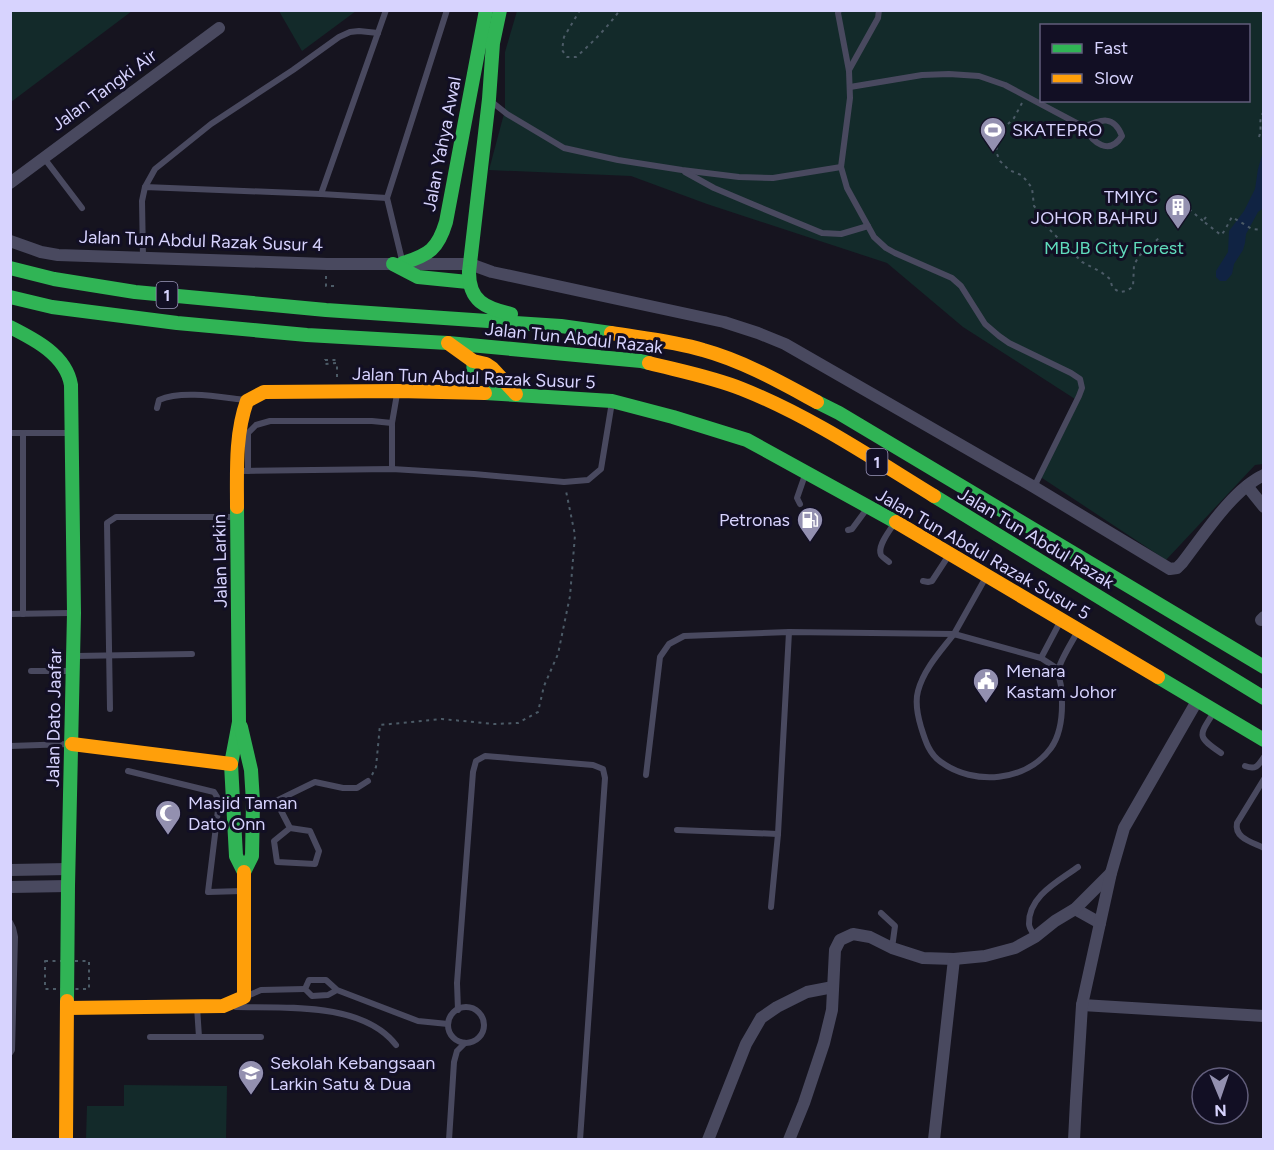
<svg xmlns="http://www.w3.org/2000/svg" width="1274" height="1150" font-family="Figtree,sans-serif">
<style>
.green{fill:#132a2a;fill-rule:evenodd}
.water{fill:#102343}
.lines{fill:none;stroke-linecap:round;stroke-linejoin:round}
.path{stroke:#4c5b67;stroke-width:2;stroke-dasharray:3 4.5;stroke-linecap:butt}
.lane{stroke:#49495f;stroke-width:6}
.street{stroke:#49495f;stroke-width:12}
.fast{stroke:#30b455;stroke-width:14}
.slow{stroke:#ff9f0a;stroke-width:14}
.labels{text-anchor:middle;dominant-baseline:central;stroke-width:6;stroke-linejoin:round;paint-order:stroke}
.shield{fill:#120f24;stroke:#9c98bd;stroke-width:1.5}
.shield-label{font-size:16px;font-weight:bold;fill:#d7d3fe}
.street-label{font-size:18px;fill:#d7d3fe;stroke:#120f24}
.poi-label{font-size:18px;fill:#d7d3fe;stroke:#120f24;text-anchor:start}
.park-label{font-size:18px;fill:#60dcbc;stroke:#120f24}
</style>
<rect width="100%" height="100%" fill="#16141f"/>
<g class="green">
<polygon points="11,10 132,10 132,11 11,102"/>
<polygon points="279,11 356,11 302,51"/>
<path d="M517,11h746v453l-8,1 -89,95 -127,-84 36,-77 -112,-72 -76,-64 -180,-59 -76,-28 -142,-6 16,-60v-58zM1042,26h206v74h-206z"/>
<polygon points="124,1085 227,1086 226,1139 86,1139 87,1106 124,1106"/>
</g>
<polygon class="water" points="1263,152 1263,208 1258,212 1246,234 1245,243 1243,250 1234,264 1232,274 1226,281 1220,281 1216,277 1216,271 1228,252 1229,231 1244,211 1255,189 1258,169"/>
<g class="lines">
<g class="path">
<path d="M580,10l-16,27 -2,13 5,7h9c16,-14 31,-29 44,-47"/>
<polyline points="1022,103 1014,118 1000,132 996,139 997,154 1000,161 1009,170 1021,175 1026,180 1032,188 1034,206 1040,213 1046,226 1082,262 1101,272 1110,279 1112,286 1116,290 1120,292 1126,291 1133,287 1134,265 1139,256 1160,237"/>
<path d="M1259,137c4,-12 -2,-14 5,-26"/>
<polyline points="1182,211 1189,209 1203,221"/>
<path d="M1206,217l-3,4 18,14c5,-5 7,-12 11,-18l20,12 12,1"/>
<polyline points="326,276 326,286 338,286"/>
<polyline points="337,377 337,363 325,364 325,360 337,360"/>
<polyline points="372,775 376,767 380,725 442,719 494,724 518,723 538,712 544,686 558,654 570,596 575,535 566,491"/>
<rect x="45" y="961" width="44" height="28"/>
</g>
<g class="lane">
<polyline points="839,10 838,13 849,71 850,98 841,167 847,188 874,237 886,248 895,253 952,278 961,286 985,324 999,336 1009,343 1071,373 1080,379 1082,388 1079,396 1034,487"/>
<polyline points="849,70 878,18 879,10"/>
<path d="M850,87l72,-12 27,-1 30,2 26,9 79,42c9,16 25,29 38,9 -8,-21 -21,-17 -38,-9"/>
<polyline points="492,102 507,114 564,148 618,160 682,170 739,177 773,178 841,167"/>
<polyline points="44,158 82,208"/>
<polyline points="685,172 714,188 752,204 822,233 841,234 868,226"/>
<polyline points="145,187 155,169 211,124 293,70 339,37 350,32 359,31 378,33"/>
<polyline points="321,194 386,10"/>
<polyline points="143,257 142,201 145,187 321,194 387,198"/>
<polyline points="402,260 387,198 447,10"/>
<path d="M157,408l2,-8c23,-10 60,-3 85,0"/>
<polyline points="10,433 70,433"/>
<polyline points="392,469 392,423 397,394"/>
<polyline points="240,471 392,469 474,474 564,482 588,480 601,469 612,402"/>
<polyline points="248,471 248,433 256,425 270,421 372,421 392,423"/>
<polyline points="800,504 797,498 805,475"/>
<polyline points="848,530 852,529 866,510"/>
<path d="M889,562c-2,-2 -7,-5 -8,-7 -4,-9 8,-23 12,-30"/>
<polyline points="923,581 928,582 932,581 949,555"/>
<polyline points="10,614 70,613"/>
<polyline points="23,614 23,433"/>
<path d="M1060,622l-19,36 -87,-24c-14,18 -30,35 -36,57 -3,11 0,26 3,36 4,13 8,27 20,35 33,24 85,20 110,-14 12,-17 12,-43 10,-62 -1,-6 -4,-13 -2,-18 2,-9 14,-28 19,-37"/>
<polyline points="76,656 192,654"/>
<polyline points="1041,658 1058,669"/>
<polyline points="31,671 69,671"/>
<polyline points="110,709 107,523 116,517 234,517"/>
<path d="M1214,712c-15,24 -18,24 7,41"/>
<polyline points="10,746 70,744"/>
<path d="M1245,766c11,4 13,0 19,-9"/>
<polyline points="128,771 214,792 219,800 218,810 208,892 242,891"/>
<polyline points="646,775 660,657 669,644 684,636 789,632 954,634 986,577"/>
<path d="M1264,779l-27,44c-3,15 15,19 27,25"/>
<polyline points="276,801 315,782 343,788 357,788 368,781"/>
<polyline points="254,802 276,801 290,828 310,831 319,851 315,864 277,862 274,841 290,828"/>
<polyline points="677,830 778,834"/>
<polyline points="771,907 778,834 789,632"/>
<polyline points="881,913 895,926 892,948"/>
<polyline points="10,922 13,928 15,937 12,1050 10,1053"/>
<path d="M1035,937c-2,-4 -6,-9 -6,-13 -1,-28 30,-43 49,-57"/>
<polyline points="337,990 328,995 312,996 305,989 309,980 326,980 337,990 418,1021 448,1024"/>
<polyline points="247,996 261,990 305,989"/>
<polyline points="197,1007 199,1037"/>
<path d="M236,1007c49,1 127,-5 160,38"/>
<circle cx="466" cy="1025" r="18"/>
<polyline points="458,1010 457,983 473,772 476,761 485,756 593,765 603,769 605,778 580,1140"/>
<polyline points="150,1037 261,1037"/>
<polyline points="449,1140 454,1062 457,1051 465,1043"/>
</g>
<g class="street">
<polyline points="10,183 219,28"/>
<path d="M10,241l31,11 17,3 269,9h143l22,8 232,50 34,11 27,11 249,143 136,82 7,-1 5,-5c21,-27 51,-74 82,-88"/>
<polyline points="1247,486 1264,507"/>
<polyline points="1261,620 1264,617"/>
<polyline points="10,870 69,869"/>
<polyline points="10,887 68,886"/>
<polyline points="1075,909 1100,923"/>
<polyline points="1082,1005 1264,1016"/>
<polyline points="708,1140 746,1044 761,1018 777,1007 807,992 833,987"/>
<polyline points="789,1140 804,1103 824,1043 832,1010 835,950 840,940 853,934 870,937 892,948 923,958 954,959 985,956 1015,948 1035,937 1055,921 1075,909 1111,873"/>
<polyline points="934,1140 954,959"/>
<polyline points="1074,1140 1076,1101 1082,1005 1111,873 1124,828 1197,701"/>
</g>
<g class="fast">
<path d="M403,263c26,-8 35,-14 43,-41l40,-212"/>
<polyline points="393,264 418,277 468,282"/>
<polyline points="10,268 54,279 135,292 326,310 561,326 611,333"/>
<polyline points="469,272 489,99 493,43 500,10"/>
<path d="M469,272c0,29 16,36 42,42"/>
<polyline points="10,297 52,307 177,323 307,335 448,343 641,361 649,363"/>
<path d="M10,327c24,12 56,28 61,58l3,228 -6,273 -1,115"/>
<path d="M460,392c11,-8 15,-17 13,-31"/>
<polyline points="485,393 612,401 673,417 747,440 896,522"/>
<polyline points="817,402 839,413 1264,667"/>
<polyline points="934,496 1264,698"/>
<polyline points="237,507 239,722 231,764 236,856 244,872"/>
<polyline points="1158,677 1264,740"/>
<polyline points="241,727 251,770 253,802 252,856 244,872"/>
</g>
<g class="slow">
<path d="M611,333c30,5 62,8 92,17 40,11 77,32 114,52"/>
<polyline points="448,343 473,361 486,364 492,368 516,394"/>
<path d="M649,363c31,8 63,14 93,26 68,27 130,69 192,107"/>
<path d="M237,507c0,-35 -2,-73 10,-106l17,-9 134,-1 87,2"/>
<polyline points="896,522 1158,677"/>
<polyline points="72,744 231,764"/>
<polyline points="67,1008 223,1006 244,997 244,872"/>
<polyline points="66,1140 67,1001"/>
</g>
</g>
<defs>
<g id="stadium-pin" transform="scale(1.35)"><path d="M0 17L-7.5 6A9.5 9.5 0 1 1 7.5 6Z" fill="#9390b0" stroke="#120f24"/><path d="M0-5a6.5 5 0 1 0 0 10a6.5 5 0 1 0 0-10ZM-3.5-1.8h7v3.6h-7Z" fill="#fff"/></g>
<g id="building-pin" transform="scale(1.35)"><path d="M0 17L-7.5 6A9.5 9.5 0 1 1 7.5 6Z" fill="#9390b0" stroke="#120f24"/><path d="M-4-6H4V6H1V3H-1V6H-4ZM-2.5-4.3h1.7v1.8h-1.7ZM.8-4.3h1.7v1.8H.8ZM-2.5-1h1.7V.8h-1.7ZM.8-1h1.7V.8H.8Z" fill="#fff"/></g>
<g id="fuel-pin" transform="scale(1.35)"><path d="M0 17L-7.5 6A9.5 9.5 0 1 1 7.5 6Z" fill="#9390b0" stroke="#120f24"/><path d="M-5.5-6h7V0h2V4h1.3V-2.5L3-4.5l.8-.8L6-3V5H2.5V1h-1V6h-7ZM-4.2-4.7v3.2H.2V-4.7Z" fill="#fff"/></g>
<g id="civic-pin" transform="scale(1.35)"><path d="M0 17L-7.5 6A9.5 9.5 0 1 1 7.5 6Z" fill="#9390b0" stroke="#120f24"/><path d="M-.6-6.5H3V-4.5H.6V-3L4-1V1h2V6H-6V1h2V-1L-.6-3ZM-1.2 2.5V6h2.4V2.5Z" fill="#fff"/></g>
<g id="mosque-pin" transform="scale(1.35)"><path d="M0 17L-7.5 6A9.5 9.5 0 1 1 7.5 6Z" fill="#9390b0" stroke="#120f24"/><path d="M3.5-4.9A6 6 0 1 0 3.5 4.9A5 5 0 1 1 3.5-4.9Z" fill="#fff"/></g>
<g id="school-pin" transform="scale(1.35)"><path d="M0 17L-7.5 6A9.5 9.5 0 1 1 7.5 6Z" fill="#9390b0" stroke="#120f24"/><path d="M0-5L7-2L0 1L-7-2ZM-4 1L0 2.5L4 1V4Q0 6-4 4Z" fill="#fff"/></g>
</defs>
<g fill-rule="evenodd">
<use href="#stadium-pin" x="993" y="130"/>
<use href="#building-pin" x="1178" y="207"/>
<use href="#fuel-pin" x="810" y="520"/>
<use href="#civic-pin" x="986" y="681"/>
<use href="#mosque-pin" x="168" y="813"/>
<use href="#school-pin" x="251" y="1073"/>
</g>
<g class="labels">
<g class="shield">
<rect x="156.5" y="282" width="21" height="26" rx="4.5"/>
<rect x="866.5" y="449" width="21" height="26" rx="4.5"/>
</g>
<g class="shield-label">
<text x="167" y="295">1</text>
<text x="877" y="462">1</text>
</g>
<g class="street-label">
<text transform="translate(104 90) rotate(-36)">Jalan Tangki Air</text>
<text transform="translate(442 144) rotate(-79)">Jalan Yahya Awal</text>
<text transform="translate(201 241) rotate(2)">Jalan Tun Abdul Razak Susur 4</text>
<text transform="translate(574 338) rotate(6)">Jalan Tun Abdul Razak</text>
<text transform="translate(474 378) rotate(2)">Jalan Tun Abdul Razak Susur 5</text>
<text transform="translate(1036 538) rotate(31)">Jalan Tun Abdul Razak</text>
<text transform="translate(983 554) rotate(30)">Jalan Tun Abdul Razak Susur 5</text>
<text transform="translate(220 561) rotate(-91)">Jalan Larkin</text>
<text transform="translate(54 718) rotate(-89)">Jalan Dato Jaafar</text>
</g>
<g class="poi-label">
<text x="1012" y="130">SKATEPRO</text>
<text x="1158" y="197" text-anchor="end">TMIYC<tspan x="1158" dy="21">JOHOR BAHRU</tspan></text>
<text x="790" y="520" text-anchor="end">Petronas</text>
<text x="1006" y="671">Menara<tspan x="1006" dy="21">Kastam Johor</tspan></text>
<text x="188" y="803">Masjid Taman<tspan x="188" dy="21">Dato Onn</tspan></text>
<text x="270" y="1063">Sekolah Kebangsaan<tspan x="270" dy="21">Larkin Satu &amp; Dua</tspan></text>
</g>
<g class="park-label">
<text x="1114" y="248">MBJB City Forest</text>
</g>
</g>
<rect width="1274" height="1150" fill="none" stroke="#d7d3fe" stroke-width="24"/>
<rect x="1040" y="24" width="210" height="78" fill="#120f24" stroke="#615d7b" stroke-width="1.5"/>
<rect x="1052" y="44" width="30" height="9" fill="#30b455" stroke="#615d7b" stroke-width="1.5"/>
<text x="1094" y="54" font-size="18" fill="#d7d3fe">Fast</text>
<rect x="1052" y="74" width="30" height="9" fill="#ff9f0a" stroke="#615d7b" stroke-width="1.5"/>
<text x="1094" y="84" font-size="18" fill="#d7d3fe">Slow</text>
<g transform="translate(1220 1096) rotate(178)"><circle r="28" fill="#120f24" stroke="#615d7b" stroke-width="1.5"/>
<path d="M0-4.5L10 22L0 15L-10 22Z" fill="#9390b0"/>
<text y="-9" font-size="16" font-weight="bold" text-anchor="middle" fill="#d7d3fe">N</text>
</g>
</svg>
